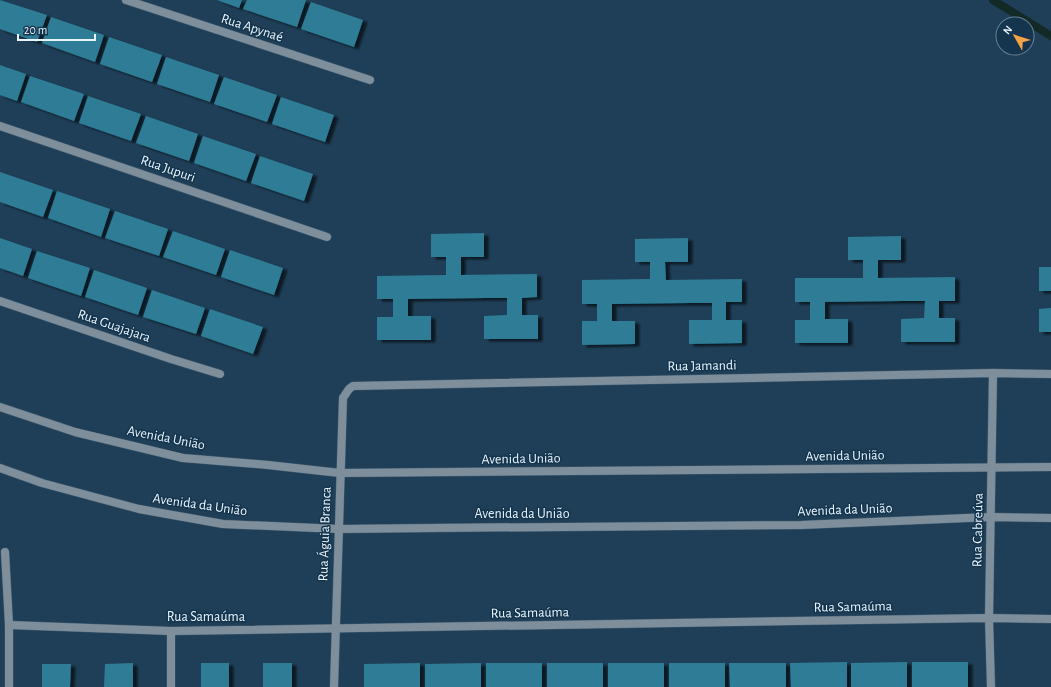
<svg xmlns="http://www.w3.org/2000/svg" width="1051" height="687" font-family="'Alegreya Sans',sans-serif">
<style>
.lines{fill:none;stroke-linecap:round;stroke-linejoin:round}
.stream{stroke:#132926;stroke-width:8}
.building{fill:#2d7c96;filter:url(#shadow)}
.minor-casing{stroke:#3f5c72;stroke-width:9}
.minor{stroke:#7f8e9b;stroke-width:8}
.labels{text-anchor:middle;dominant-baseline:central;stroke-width:3;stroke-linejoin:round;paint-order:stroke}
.street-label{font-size:14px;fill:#e9f4fd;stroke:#14354d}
</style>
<defs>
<filter id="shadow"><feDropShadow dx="4.5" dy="2.5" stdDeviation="1" flood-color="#0009"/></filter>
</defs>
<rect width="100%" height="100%" fill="#1f3f58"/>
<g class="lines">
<polyline class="stream" points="993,0 1051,36"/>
</g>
<g class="building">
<polygon points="0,0 47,15 37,42 0,29"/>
<polygon points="217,0 242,0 239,8"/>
<polygon points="247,0 306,0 297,27 243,9"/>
<polygon points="311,2 363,20 354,47 301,29"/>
<polygon points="51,17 104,35 95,62 42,43"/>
<polygon points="109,37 162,55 152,82 100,64"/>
<polygon points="166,57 219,75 210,102 157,84"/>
<polygon points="0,65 26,74 17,101 0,95"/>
<polygon points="30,76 84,94 74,121 21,102"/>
<polygon points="224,77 277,95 267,122 214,104"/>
<polygon points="88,96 141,114 131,141 79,123"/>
<polygon points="281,97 334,115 325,142 272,124"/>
<polygon points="146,116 198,134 189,161 136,143"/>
<polygon points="203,136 256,154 246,181 194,163"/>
<polygon points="260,156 313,174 304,201 251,183"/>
<polygon points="0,172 53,190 43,217 0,202"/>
<polygon points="57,191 110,209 101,237 48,218"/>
<polygon points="115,211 168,229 159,256 105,238"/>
<polygon points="173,231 225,249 216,275 163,257"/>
<polygon points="484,233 484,257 461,257 461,275 537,274 537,297 522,298 522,315 538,315 538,339 484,339 484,316 507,315 507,298 484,298 408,299 408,316 431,316 431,340 377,340 377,317 393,317 393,299 377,299 377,276 446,275 446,257 431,257 431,234"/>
<polygon points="901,236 901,260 878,260 878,278 955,277 955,301 939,301 939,318 955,318 955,342 901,342 901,319 924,318 925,301 901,301 825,302 825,319 848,319 848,343 795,343 795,320 810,320 810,302 795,302 795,278 863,278 863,260 848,260 848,237"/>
<polygon points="0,238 32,249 23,276 0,268"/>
<polygon points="688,238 688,262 665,262 666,280 742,279 742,302 726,302 726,320 742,320 742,343 689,344 689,320 712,320 712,303 689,303 612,304 612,321 635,321 635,344 582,345 582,321 597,321 597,304 582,304 582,280 650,279 650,262 635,262 635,239"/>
<polygon points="230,250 283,268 274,295 221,277"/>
<polygon points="37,251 90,268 81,296 28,278"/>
<rect x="1039" y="267" width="12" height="24"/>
<polygon points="94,270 147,288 138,315 85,297"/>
<polygon points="152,290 205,308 196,334 143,317"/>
<polygon points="1051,308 1051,332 1039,332 1039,309"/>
<polygon points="210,309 263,327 253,354 201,336"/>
<polygon points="847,662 847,687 791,687 790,663"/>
<polygon points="907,662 907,687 851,687 851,663"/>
<rect x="912" y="662" width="56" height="25"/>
<polygon points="133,663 133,687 104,687 105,664"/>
<rect x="201" y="663" width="28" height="24"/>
<rect x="263" y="663" width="29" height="24"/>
<polygon points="420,663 420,687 364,687 364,664"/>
<polygon points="481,663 481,687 425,687 425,664"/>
<rect x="486" y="663" width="56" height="24"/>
<rect x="547" y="663" width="56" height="24"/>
<rect x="608" y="663" width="56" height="24"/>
<rect x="669" y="663" width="56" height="24"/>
<polygon points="729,663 786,663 786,687 730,687"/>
<polygon points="42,664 71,664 70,687 42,687"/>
</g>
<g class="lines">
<g class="minor-casing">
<g id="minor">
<polyline points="126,0 370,80"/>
<polyline points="0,126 327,237"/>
<polyline points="0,301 171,359 220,374"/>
<polyline points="0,407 75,432 183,458 268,465 340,473 1051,467"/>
<polyline points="0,468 42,483 139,509 223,524 339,529 431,528 801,525 991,517 1051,518"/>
<polyline points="5,552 9,625 9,687"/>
<polyline points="9,625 171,631 989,618 1051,619"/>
<polyline points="171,687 171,631"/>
<polyline points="334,687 343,398 349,389 353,386 993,373 1051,374"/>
<polyline points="991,687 989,618 993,373"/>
</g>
</g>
<use href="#minor" class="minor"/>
</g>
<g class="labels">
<g class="street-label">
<text transform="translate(252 28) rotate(18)">Rua Apynaé</text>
<text transform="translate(168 169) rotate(19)">Rua Jupuri</text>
<text transform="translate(114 326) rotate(19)">Rua Guajajara</text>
<text transform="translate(702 366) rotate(-1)">Rua Jamandi</text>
<text transform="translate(166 438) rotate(11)">Avenida União</text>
<text transform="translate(845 456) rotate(-1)">Avenida União</text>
<text transform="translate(521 459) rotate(-1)">Avenida União</text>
<text transform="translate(200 505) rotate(8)">Avenida da União</text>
<text transform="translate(845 510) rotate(-2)">Avenida da União</text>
<text x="522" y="514">Avenida da União</text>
<text transform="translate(978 530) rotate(-89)">Rua Cabreúva</text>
<text transform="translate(325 534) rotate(-88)">Rua Águia Branca</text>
<text transform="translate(853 607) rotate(-1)">Rua Samaúma</text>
<text transform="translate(530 613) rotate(-1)">Rua Samaúma</text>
<text x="206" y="617">Rua Samaúma</text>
</g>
</g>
<g transform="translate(1015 36) rotate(309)"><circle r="19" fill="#14354d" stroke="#698193"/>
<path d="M0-3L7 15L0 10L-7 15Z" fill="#f7a149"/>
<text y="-6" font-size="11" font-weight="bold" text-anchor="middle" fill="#e9f4fd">N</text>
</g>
<path d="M18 34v6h77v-6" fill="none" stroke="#e9f4fd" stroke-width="2"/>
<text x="24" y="34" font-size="12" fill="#e9f4fd" stroke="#14354d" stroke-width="3" paint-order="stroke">20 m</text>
</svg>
